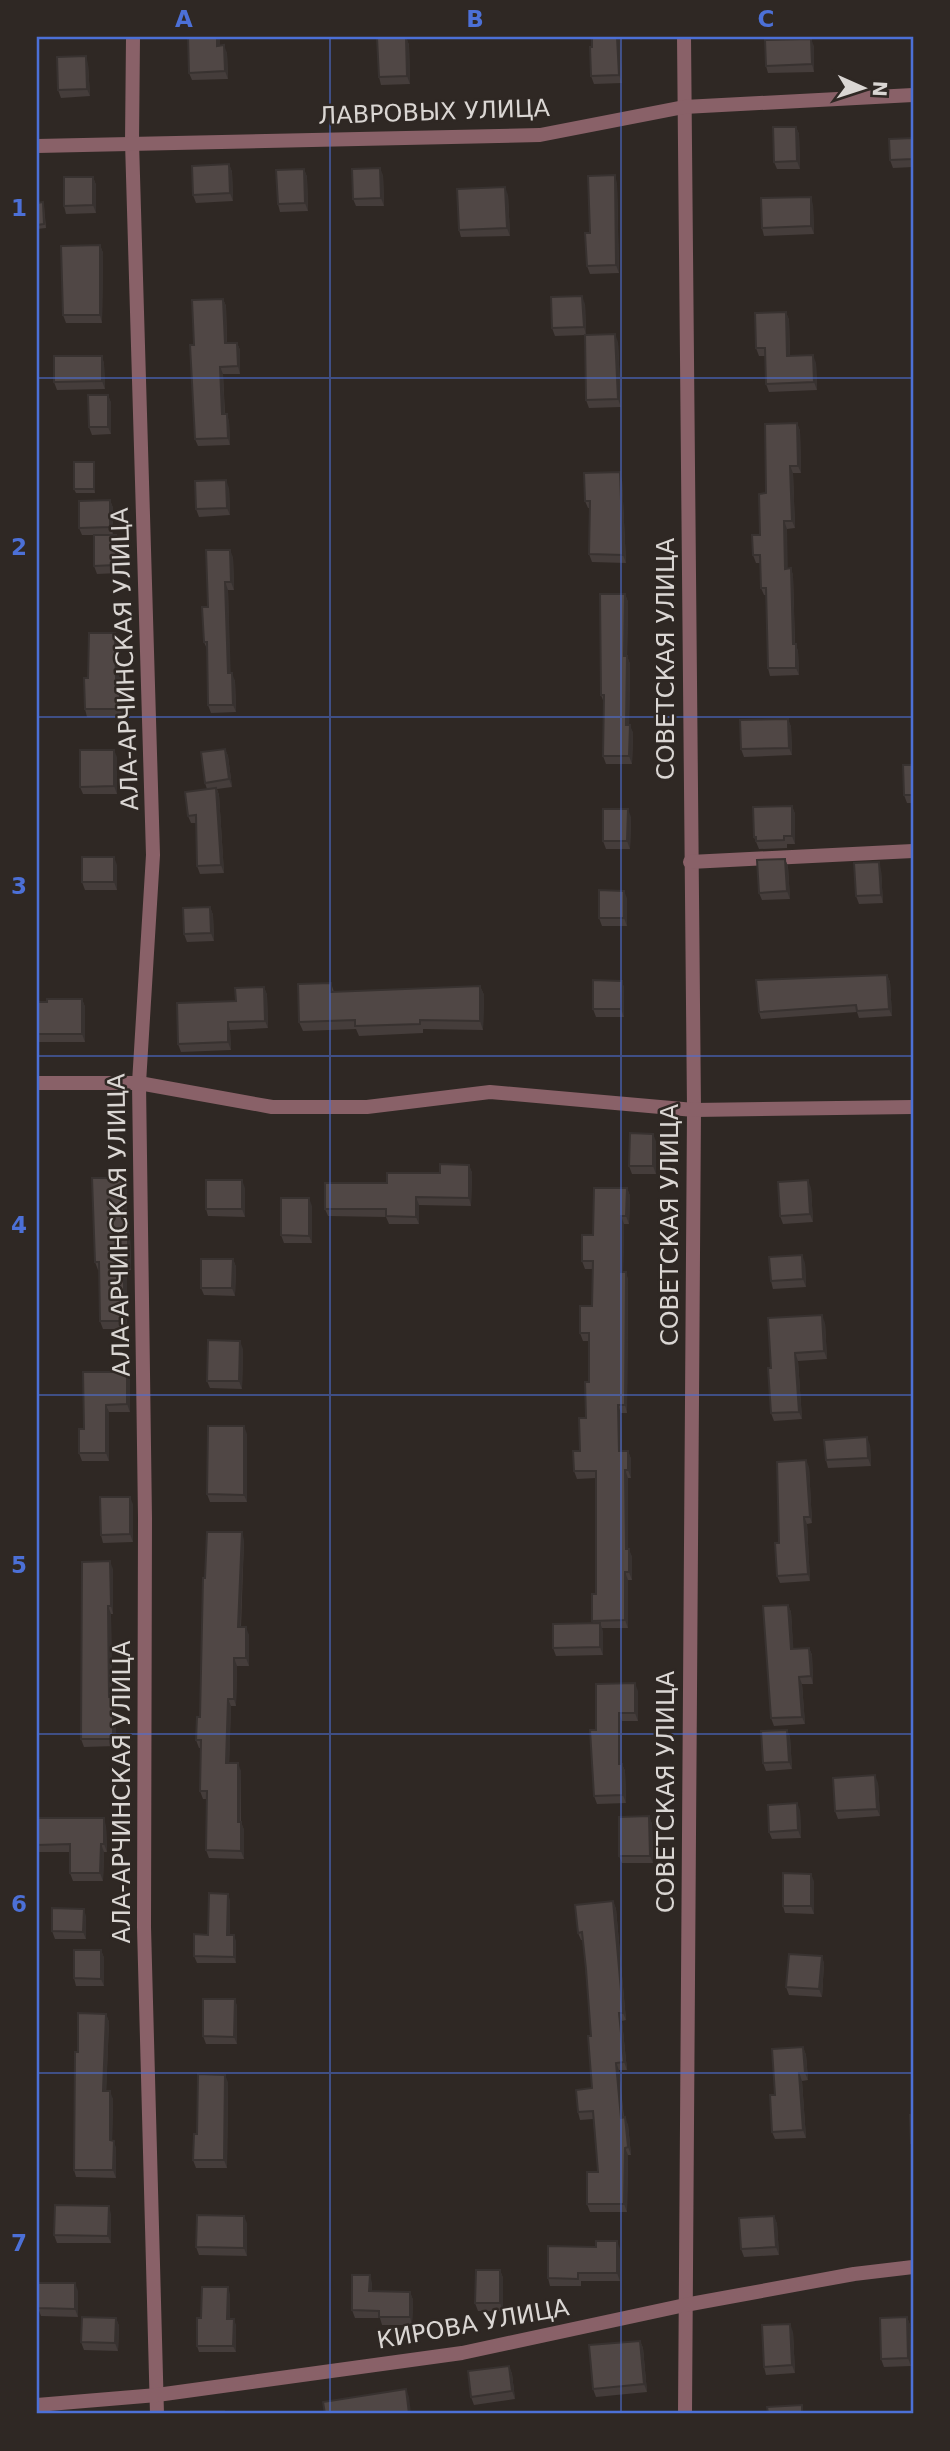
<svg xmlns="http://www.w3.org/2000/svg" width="950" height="2451" font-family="'DejaVu Sans',sans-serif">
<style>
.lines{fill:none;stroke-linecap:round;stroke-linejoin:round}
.minor{stroke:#896168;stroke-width:14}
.tertiary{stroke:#896168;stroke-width:14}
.wall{fill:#453d3b}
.shaded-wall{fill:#383230}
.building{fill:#504745;stroke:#383230;stroke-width:2}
.grid{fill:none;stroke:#4c70d7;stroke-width:2;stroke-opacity:0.55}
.labels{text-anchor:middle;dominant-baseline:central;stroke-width:5;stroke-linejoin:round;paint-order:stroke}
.street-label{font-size:24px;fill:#dad6d3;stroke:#2f2824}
.neatline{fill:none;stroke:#4c70d7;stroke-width:2.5}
.grid-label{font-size:23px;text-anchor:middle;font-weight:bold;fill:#4c70d7}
</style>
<rect width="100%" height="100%" fill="#2f2824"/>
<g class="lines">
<g class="minor">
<polyline points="133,37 132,142 153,855 139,1083 145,1518 144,1927 157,2414"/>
<polyline points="684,37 694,1110 685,2414"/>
<polyline points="37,146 540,135 684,107 913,95"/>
<polyline points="690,862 913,851"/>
<polyline points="37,1083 139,1083 272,1107 367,1107 490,1092 694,1110 913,1107"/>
</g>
<polyline class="tertiary" points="37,2405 157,2395 462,2353 685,2305 854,2274 913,2267"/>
</g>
<g class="wall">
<polygon points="220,37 220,46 227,53 228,79 192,80 189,73"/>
<polygon points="406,37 409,45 410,84 381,85 379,77"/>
<polygon points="620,37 622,83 594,84 591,76 592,47"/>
<polygon points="814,46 814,72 768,73 766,66"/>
<polygon points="88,64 90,96 61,98 58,90"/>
<polygon points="796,127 799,134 800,169 777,169 774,162"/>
<polygon points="913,138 913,167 893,168 890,160"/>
<polygon points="229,164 232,172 233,201 196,203 193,195"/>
<polygon points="304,169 307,177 308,211 280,212 278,204"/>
<polygon points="383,175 384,206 356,206 353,199"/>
<polygon points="93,177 96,185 96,213 66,214 64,206"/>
<polygon points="617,183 619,273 590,274 587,266 590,233"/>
<polygon points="508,195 510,236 461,237 459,230"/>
<polygon points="43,202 44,206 46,228 37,229 37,203"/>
<polygon points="813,205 814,234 764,236 762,228"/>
<polygon points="100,245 103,253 102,323 66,323 63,315"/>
<polygon points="223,299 226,306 227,343 237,343 240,350 240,374 223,374 225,414 229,421 230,445 198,446 195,439 194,345"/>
<polygon points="585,304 586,335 555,336 552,328"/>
<polygon points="786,312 789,320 790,356 816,363 817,390 769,392 766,384 765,356 759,356 756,348"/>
<polygon points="618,342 621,407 589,408 586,400"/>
<polygon points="102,356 104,364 105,389 57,390 54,382"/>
<polygon points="108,395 111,403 111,434 92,435 89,427"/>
<polygon points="797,423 800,431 801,473 793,473 795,528 787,529 787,568 791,568 793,576 795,644 798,651 799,675 770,676 768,668 766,595 764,595 761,588 760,563 756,563 753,555 760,535 766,493"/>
<polygon points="95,466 95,493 76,493 74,489"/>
<polygon points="622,480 626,563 592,562 589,554 589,508 588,508 585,501"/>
<polygon points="229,488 230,515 199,517 196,509"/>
<polygon points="110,500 113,508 113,535 118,543 119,573 97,574 94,566 94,535 82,535 79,528"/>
<polygon points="233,557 234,590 228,590 230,673 235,681 236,712 211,713 208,705 207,649 204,642 208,607"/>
<polygon points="625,594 628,602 627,656 630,664 629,725 633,733 632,764 606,764 603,756 604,703 601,695"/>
<polygon points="115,633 118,641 119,678 123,685 123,717 87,717 85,709 88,678"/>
<polygon points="788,719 791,727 792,755 744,757 741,749"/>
<polygon points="225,749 228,756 232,787 217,789 219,795 224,873 200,874 197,866 196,823 191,823 188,816 207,789 205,783"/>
<polygon points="117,757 117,794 83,794 80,787"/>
<polygon points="913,765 913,803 907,803 904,795"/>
<polygon points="792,806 795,814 795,844 787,844 787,848 759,849 754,837"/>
<polygon points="631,817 630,849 606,849 603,841"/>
<polygon points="785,859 788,867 790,899 762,900 759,893"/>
<polygon points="117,865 117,890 85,890 82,882"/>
<polygon points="881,870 883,903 859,904 856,896"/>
<polygon points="627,898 627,926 602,926 599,918"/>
<polygon points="210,907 213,915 214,941 187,942 184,934"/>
<polygon points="887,975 890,982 892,1016 859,1018 857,1012 761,1019 759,1012"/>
<polygon points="622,981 624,988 624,1017 596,1017 593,1009"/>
<polygon points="331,983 334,992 480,986 484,995 483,1030 423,1029 423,1033 359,1036 356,1029 303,1031 299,1022"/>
<polygon points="264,987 267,995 268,1028 230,1030 231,1050 181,1052 178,1044 236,1001"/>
<polygon points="82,999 85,1007 85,1042 37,1042 37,1002"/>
<polygon points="656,1141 656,1174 632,1174 629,1166"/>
<polygon points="469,1165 472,1173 471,1206 419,1205 419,1224 389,1224 386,1217 328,1216 325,1209 387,1183 440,1173"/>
<polygon points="124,1178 127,1186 127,1226 130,1234 131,1270 127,1270 127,1329 103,1329 100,1321 99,1270 98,1270 95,1262"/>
<polygon points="245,1188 245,1217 208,1216 206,1209"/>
<polygon points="627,1188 630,1196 629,1224 624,1224 623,1272 626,1272 628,1280 627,1413 621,1413 622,1451 628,1451 631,1459 631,1478 628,1478 628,1549 632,1557 632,1580 628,1580 628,1628 602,1628 603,1655 556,1656 553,1648 593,1623 592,1621 596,1594 596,1478 577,1479 574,1471 580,1451 586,1418 589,1382 589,1341 583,1341 580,1333 592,1306 593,1269 585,1269 582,1261 593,1235"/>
<polygon points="811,1188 813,1222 783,1224 780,1216"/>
<polygon points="312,1206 312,1243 284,1243 281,1235"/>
<polygon points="233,1259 236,1267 235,1296 204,1295 201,1288"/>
<polygon points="805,1263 806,1287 773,1289 771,1281"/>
<polygon points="825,1323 827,1359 798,1361 802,1419 774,1421 771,1413 771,1368"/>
<polygon points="243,1349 242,1389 210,1388 207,1381"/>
<polygon points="127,1372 130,1380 130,1412 109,1412 109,1461 82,1461 79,1453 84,1429"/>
<polygon points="247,1434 247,1502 210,1502 207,1494"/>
<polygon points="870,1445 871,1466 828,1468 826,1460"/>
<polygon points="809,1467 812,1523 807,1524 810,1581 780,1583 777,1576 779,1543"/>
<polygon points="133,1504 133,1542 103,1543 101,1535"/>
<polygon points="244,1540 241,1627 249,1635 249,1666 237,1666 236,1706 231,1706 229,1763 241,1771 241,1822 244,1830 244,1859 209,1858 206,1850 207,1799 203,1799 200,1791 201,1748 199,1748 196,1740 200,1717 205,1578"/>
<polygon points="113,1569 113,1614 111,1614 112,1697 115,1705 116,1746 84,1747 81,1739"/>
<polygon points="788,1605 791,1612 793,1649 809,1648 812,1655 813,1684 802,1684 805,1724 774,1726 771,1718"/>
<polygon points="638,1691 638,1721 622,1721 622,1764 625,1771 626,1803 597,1804 594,1796 596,1730"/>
<polygon points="787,1730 790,1737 792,1769 766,1771 763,1763"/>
<polygon points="878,1783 880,1816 838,1819 835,1811"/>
<polygon points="800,1810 801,1838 772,1839 769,1832"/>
<polygon points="649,1816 652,1824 653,1863 622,1863 619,1856"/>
<polygon points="37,1818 106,1826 107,1852 104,1852 103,1881 73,1881 70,1873 70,1852 37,1852"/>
<polygon points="814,1881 814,1914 785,1913 783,1906"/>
<polygon points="230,1900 230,1935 236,1941 236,1963 197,1963 194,1956"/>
<polygon points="613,1901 616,1909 626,2020 622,2021 627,2070 619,2070 624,2118 628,2125 631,2155 628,2155 627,2212 590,2212 587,2204 598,2172 593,2119 580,2120 578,2112 592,2088 591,2036 583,1940 581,1940 578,1933"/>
<polygon points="86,1916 86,1939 55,1939 52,1931"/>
<polygon points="101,1950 104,1958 104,1986 76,1986 74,1978"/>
<polygon points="822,1956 824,1964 822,1997 789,1995 786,1987"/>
<polygon points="235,1999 237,2007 237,2044 206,2044 203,2036"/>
<polygon points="106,2014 109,2022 106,2091 113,2099 112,2140 116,2148 116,2178 76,2177 74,2170 78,2052"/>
<polygon points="803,2047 806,2055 808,2080 802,2081 806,2138 775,2139 772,2132 775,2095"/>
<polygon points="228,2082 227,2168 196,2168 193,2160 197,2134"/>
<polygon points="111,2214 111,2243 57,2243 54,2235"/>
<polygon points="774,2216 777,2224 779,2255 744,2257 741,2249"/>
<polygon points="247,2223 247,2256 199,2255 196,2247"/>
<polygon points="620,2249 620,2281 581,2281 581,2286 550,2286 548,2278"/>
<polygon points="500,2270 503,2278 503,2311 478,2311 475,2303"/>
<polygon points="372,2283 372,2291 410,2292 413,2300 412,2325 382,2325 380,2318 355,2318 352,2310"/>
<polygon points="78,2291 78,2317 41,2316 38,2308"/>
<polygon points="230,2294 230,2319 236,2325 236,2352 199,2352 197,2346 201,2318"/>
<polygon points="907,2317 910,2325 911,2366 884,2367 881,2359"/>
<polygon points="116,2318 119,2326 118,2351 84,2350 81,2342"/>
<polygon points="793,2332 795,2373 766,2375 764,2367"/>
<polygon points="640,2341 643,2348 647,2392 596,2397 593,2389"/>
<polygon points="509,2366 512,2374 515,2399 474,2405 471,2397"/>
</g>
<g class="shaded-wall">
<polygon points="217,37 220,37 220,53 217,46"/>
<polygon points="406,37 409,45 410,84 407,76"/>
<polygon points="617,37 620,37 622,83 619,75"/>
<polygon points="811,39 814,46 814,72 812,64"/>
<polygon points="224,45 227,53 228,79 225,71"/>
<polygon points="86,56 88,64 90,96 87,89"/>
<polygon points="796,127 799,134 800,169 797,161"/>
<polygon points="229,164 232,172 233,201 230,193"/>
<polygon points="380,168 383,175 384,206 381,198"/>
<polygon points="304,169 307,177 308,211 305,203"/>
<polygon points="615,175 617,183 619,273 616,265"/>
<polygon points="93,177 96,185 96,213 93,205"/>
<polygon points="505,187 508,195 510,236 507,228"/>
<polygon points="811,197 813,205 814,234 811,226"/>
<polygon points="100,245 103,253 102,323 100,315"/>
<polygon points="582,296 585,304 586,335 584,327"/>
<polygon points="223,299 226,306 227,351 225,343"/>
<polygon points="786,312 789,320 790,364 787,356"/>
<polygon points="615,334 618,342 621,407 618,399"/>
<polygon points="237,343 240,350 240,374 238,366"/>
<polygon points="813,355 816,363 817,390 814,382"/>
<polygon points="102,356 104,364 105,389 102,381"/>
<polygon points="220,367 223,374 225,421 222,414"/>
<polygon points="108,395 111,403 111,434 108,427"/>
<polygon points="227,414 229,421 230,445 228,438"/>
<polygon points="797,423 800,431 801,473 798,466"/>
<polygon points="94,462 95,466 95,493 94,489"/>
<polygon points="790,466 793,473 795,528 792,521"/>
<polygon points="620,472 622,480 626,563 623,555"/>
<polygon points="226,480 229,488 230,515 227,508"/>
<polygon points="110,500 113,508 113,535 110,527"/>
<polygon points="784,521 787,529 788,576 785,569"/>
<polygon points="116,535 118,543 119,573 116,565"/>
<polygon points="230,550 233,557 234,590 231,582"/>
<polygon points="791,568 793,576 795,651 793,644"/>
<polygon points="225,582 228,590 231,681 228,673"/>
<polygon points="625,594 628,602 627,664 624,656"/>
<polygon points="115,633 118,641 119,685 116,678"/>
<polygon points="796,644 798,651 799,675 796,668"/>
<polygon points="627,656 630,664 629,733 626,725"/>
<polygon points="232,673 235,681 236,712 233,705"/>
<polygon points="120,678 123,685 123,717 120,709"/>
<polygon points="788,719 791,727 792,755 789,748"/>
<polygon points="630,725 633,733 632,764 629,756"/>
<polygon points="225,749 228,756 232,787 229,779"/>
<polygon points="114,750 117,757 117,794 114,786"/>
<polygon points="216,788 219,795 224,873 221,865"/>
<polygon points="792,806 795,814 795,844 792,836"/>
<polygon points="628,809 631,817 630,849 627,841"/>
<polygon points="114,857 117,865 117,890 114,882"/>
<polygon points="785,859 788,867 790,899 787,891"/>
<polygon points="879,862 881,870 883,903 881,895"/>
<polygon points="624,891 627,898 627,926 624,918"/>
<polygon points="210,907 213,915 214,941 211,933"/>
<polygon points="887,975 890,982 892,1016 889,1009"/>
<polygon points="622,981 624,988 624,1017 621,1009"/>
<polygon points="480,986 484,995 483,1030 480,1021"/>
<polygon points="264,987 267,995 268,1028 265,1021"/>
<polygon points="82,999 85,1007 85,1042 82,1034"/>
<polygon points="228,1022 230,1030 231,1050 228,1042"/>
<polygon points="37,1104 38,1106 38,1138 37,1135"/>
<polygon points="653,1134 656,1141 656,1174 653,1166"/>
<polygon points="469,1165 472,1173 471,1206 469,1198"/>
<polygon points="124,1178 127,1186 127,1234 124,1226"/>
<polygon points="242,1180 245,1188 245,1217 242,1209"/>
<polygon points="808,1180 811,1188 813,1222 810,1214"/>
<polygon points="627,1188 630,1196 629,1224 626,1216"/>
<polygon points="416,1197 419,1205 419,1224 416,1217"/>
<polygon points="309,1198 312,1206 312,1243 309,1236"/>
<polygon points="621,1216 624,1224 623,1280 621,1272"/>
<polygon points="128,1226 130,1234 131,1270 128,1262"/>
<polygon points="802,1255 805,1263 806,1287 803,1279"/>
<polygon points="233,1259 236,1267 235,1296 232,1288"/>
<polygon points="124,1262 127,1270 127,1329 124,1321"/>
<polygon points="626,1272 628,1280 627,1413 625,1405"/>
<polygon points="822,1315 825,1323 827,1359 824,1351"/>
<polygon points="240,1341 243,1349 242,1389 239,1381"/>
<polygon points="795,1353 798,1361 802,1419 799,1412"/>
<polygon points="127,1372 130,1380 130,1412 127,1404"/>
<polygon points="106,1405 109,1412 109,1461 106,1453"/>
<polygon points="618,1405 621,1413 622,1459 619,1451"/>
<polygon points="244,1426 247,1434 247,1502 244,1495"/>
<polygon points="867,1437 870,1445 871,1466 868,1458"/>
<polygon points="628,1451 631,1459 631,1478 628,1470"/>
<polygon points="806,1460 809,1467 812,1523 810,1517"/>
<polygon points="625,1470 628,1478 628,1557 626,1549"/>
<polygon points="130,1497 133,1504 133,1542 130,1534"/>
<polygon points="804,1517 807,1524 810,1581 808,1574"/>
<polygon points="242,1532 244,1540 240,1635 238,1627"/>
<polygon points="629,1549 632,1557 632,1580 629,1572"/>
<polygon points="110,1561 113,1569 113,1614 111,1606"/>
<polygon points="625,1572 628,1580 628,1628 625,1620"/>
<polygon points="788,1605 791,1612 794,1657 791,1649"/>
<polygon points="108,1606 111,1614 112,1705 109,1697"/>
<polygon points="600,1623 603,1631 603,1655 600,1647"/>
<polygon points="246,1627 249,1635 249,1666 246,1658"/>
<polygon points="809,1648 812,1655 813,1684 811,1676"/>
<polygon points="234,1658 237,1666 236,1706 234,1699"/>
<polygon points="799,1677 802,1684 805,1724 802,1717"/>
<polygon points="635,1683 638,1691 638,1721 635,1713"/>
<polygon points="113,1697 115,1705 116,1746 113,1739"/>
<polygon points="228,1699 231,1706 229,1771 226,1763"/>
<polygon points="619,1713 622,1721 622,1771 619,1764"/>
<polygon points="787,1730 790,1737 792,1769 789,1762"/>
<polygon points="238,1763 241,1771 240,1830 238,1822"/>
<polygon points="622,1764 625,1771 626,1803 623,1795"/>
<polygon points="875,1775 878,1783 880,1816 877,1809"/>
<polygon points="797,1803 800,1810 801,1838 798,1830"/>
<polygon points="649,1816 652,1824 653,1863 650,1856"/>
<polygon points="104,1818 106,1826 107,1852 104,1844"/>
<polygon points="241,1822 244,1830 244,1859 241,1851"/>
<polygon points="101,1844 104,1852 103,1881 100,1873"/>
<polygon points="811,1874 814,1881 814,1914 811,1906"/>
<polygon points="228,1894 230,1900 230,1941 227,1935"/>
<polygon points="613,1901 616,1909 626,2020 623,2013"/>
<polygon points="84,1909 86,1916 86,1939 83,1932"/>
<polygon points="234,1935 236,1941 236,1963 234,1957"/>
<polygon points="101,1950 104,1958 104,1986 101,1979"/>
<polygon points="822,1956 824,1964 822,1997 819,1989"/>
<polygon points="235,1999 237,2007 237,2044 234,2037"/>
<polygon points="619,2013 622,2021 627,2070 624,2062"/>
<polygon points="106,2014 109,2022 106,2099 103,2091"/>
<polygon points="803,2047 806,2055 808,2080 805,2073"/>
<polygon points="616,2063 619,2070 624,2126 621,2118"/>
<polygon points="799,2073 802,2081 806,2138 803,2130"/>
<polygon points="225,2075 228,2082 227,2168 224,2160"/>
<polygon points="110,2091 113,2099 112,2148 110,2140"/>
<polygon points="625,2117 628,2125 631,2155 628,2147"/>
<polygon points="114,2141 116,2148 116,2178 113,2170"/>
<polygon points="625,2148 628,2155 627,2212 624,2204"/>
<polygon points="109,2206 111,2214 111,2243 108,2236"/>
<polygon points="244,2216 247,2223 247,2256 244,2248"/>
<polygon points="774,2216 777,2224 779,2255 776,2247"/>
<polygon points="617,2241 620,2249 620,2281 617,2273"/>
<polygon points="500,2270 503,2278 503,2311 500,2303"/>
<polygon points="370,2275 372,2283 372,2299 369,2291"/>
<polygon points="75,2283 78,2291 78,2317 75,2309"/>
<polygon points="228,2287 230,2294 230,2325 227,2319"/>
<polygon points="410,2292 413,2300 412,2325 410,2317"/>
<polygon points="907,2317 910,2325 911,2366 908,2358"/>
<polygon points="116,2318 119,2326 118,2351 115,2343"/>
<polygon points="234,2319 236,2325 236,2352 233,2346"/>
<polygon points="790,2324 793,2332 795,2373 792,2365"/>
<polygon points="640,2341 643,2348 647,2392 644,2384"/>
<polygon points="509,2366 512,2374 515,2399 512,2391"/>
<polygon points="406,2389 409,2397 411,2414 409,2414"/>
</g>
<g class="building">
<polygon points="188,37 217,37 217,46 224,45 225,71 189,73"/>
<polygon points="406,37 407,76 379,77 377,38"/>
<polygon points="592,37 617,37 619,75 591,76 590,47 592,47"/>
<polygon points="811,39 812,64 766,66 765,40"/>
<polygon points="86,56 87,89 58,90 57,57"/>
<polygon points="773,127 796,127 797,161 774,162"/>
<polygon points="913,138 913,159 890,160 889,139"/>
<polygon points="229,164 230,193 193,195 192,166"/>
<polygon points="380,168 381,198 353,199 352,169"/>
<polygon points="304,169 305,203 278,204 276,170"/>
<polygon points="615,175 616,265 587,266 585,233 590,233 588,176"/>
<polygon points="64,177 93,177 93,205 64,206"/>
<polygon points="505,187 507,228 459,230 457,189"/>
<polygon points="811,197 811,226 762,228 761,198"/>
<polygon points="43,202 44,224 37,225 37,203"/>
<polygon points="100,245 100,315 63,315 61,246"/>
<polygon points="582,296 584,327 552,328 551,297"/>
<polygon points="223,299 225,343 237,343 238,366 220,367 222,414 227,414 228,438 195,439 190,345 194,345 192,300"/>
<polygon points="786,312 787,356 813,355 814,382 766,384 765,348 756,348 755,313"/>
<polygon points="615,334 618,399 586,400 585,335"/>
<polygon points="54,356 102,356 102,381 54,382"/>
<polygon points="88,395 108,395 108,427 89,427"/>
<polygon points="797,423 798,466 790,466 792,521 784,521 785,569 791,568 793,644 796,644 796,668 768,668 766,588 761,588 760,555 753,555 752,535 760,535 759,494 766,493 765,424"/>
<rect x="74" y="462" width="20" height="27"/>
<polygon points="620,472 623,555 589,554 590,501 585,501 584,473"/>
<polygon points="226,480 227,508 196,509 195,481"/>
<polygon points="110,500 110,527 79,528 79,501"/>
<polygon points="94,535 116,535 116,565 94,566"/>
<polygon points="206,550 230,550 231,582 225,582 228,673 232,673 233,705 208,705 207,642 204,642 202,607 208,607"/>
<polygon points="600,594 625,594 624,656 627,656 626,725 630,725 629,756 603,756 604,695 601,695"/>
<polygon points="89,633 115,633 116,678 120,678 120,709 85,709 84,678 88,678"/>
<polygon points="788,719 789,748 741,749 740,720"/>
<polygon points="225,749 229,779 205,783 201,752"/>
<polygon points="80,750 114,750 114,786 80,787"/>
<polygon points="903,765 913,765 913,795 904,795"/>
<polygon points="216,788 221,865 197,866 196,815 188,816 185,792"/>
<polygon points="792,806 792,836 784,836 784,840 756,841 756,837 754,837 753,807"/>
<polygon points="603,809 628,809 627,841 603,841"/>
<rect x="82" y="857" width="32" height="25"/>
<polygon points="785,859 787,891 759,893 757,860"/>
<polygon points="879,862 881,895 856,896 854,863"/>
<polygon points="599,890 624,891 624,918 599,918"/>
<polygon points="210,907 211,933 184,934 183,908"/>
<polygon points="887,975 889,1009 857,1011 856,1005 759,1012 756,980"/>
<polygon points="593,980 622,981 621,1009 593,1009"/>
<polygon points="331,983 331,992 480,986 480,1021 420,1020 420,1024 355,1026 355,1020 299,1022 298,984"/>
<polygon points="264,987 265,1021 228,1022 228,1042 178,1044 177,1003 236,1001 235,988"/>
<polygon points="47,999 82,999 82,1034 37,1034 37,1002 47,1002"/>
<polygon points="630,1133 653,1134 653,1166 629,1166"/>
<polygon points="440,1164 469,1165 469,1198 416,1197 416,1217 386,1216 386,1209 325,1209 325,1183 387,1183 387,1173 440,1173"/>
<polygon points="92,1178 124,1178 124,1226 128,1226 128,1262 124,1262 124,1321 100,1321 99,1262 95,1262"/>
<rect x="206" y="1180" width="36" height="29"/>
<polygon points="808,1180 810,1214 780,1216 778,1182"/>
<polygon points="594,1188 627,1188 626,1216 621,1216 621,1272 626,1272 625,1405 618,1405 619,1451 628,1451 628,1470 625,1470 626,1549 629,1549 629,1572 625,1572 625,1620 592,1621 592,1594 596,1594 596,1471 574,1471 573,1451 580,1451 579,1418 586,1418 585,1382 589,1382 589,1333 580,1333 580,1306 592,1306 593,1261 582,1261 582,1235 593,1235"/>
<polygon points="281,1198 309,1198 309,1236 281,1235"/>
<polygon points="802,1255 803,1279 771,1281 769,1257"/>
<polygon points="201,1259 233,1259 232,1288 201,1288"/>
<polygon points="822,1315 824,1351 795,1353 799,1412 771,1413 768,1368 771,1368 768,1318"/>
<polygon points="208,1340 240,1341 239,1381 207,1381"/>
<polygon points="83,1372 127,1372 127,1404 106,1405 106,1453 79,1453 79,1429 84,1429"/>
<polygon points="208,1426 244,1426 244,1495 207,1494"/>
<polygon points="867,1437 868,1458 826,1460 824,1440"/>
<polygon points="806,1460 810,1517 804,1517 808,1574 777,1576 775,1543 779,1543 777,1462"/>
<polygon points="100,1497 130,1497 130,1534 101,1535"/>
<polygon points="207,1532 242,1532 238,1627 246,1627 246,1658 234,1658 234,1699 228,1699 226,1763 238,1763 238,1822 241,1822 241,1851 206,1850 207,1791 200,1791 201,1740 196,1740 197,1717 200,1717 203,1578 205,1578"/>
<polygon points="110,1561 111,1606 108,1606 109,1697 113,1697 113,1739 81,1739 82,1562"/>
<polygon points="788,1605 791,1649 809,1648 811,1676 799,1677 802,1717 771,1718 763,1606"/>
<polygon points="600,1623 600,1647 553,1648 553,1624"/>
<polygon points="635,1683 635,1713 619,1713 619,1764 622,1764 623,1795 594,1796 590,1730 596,1730 596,1684"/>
<polygon points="787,1730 789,1762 763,1763 761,1731"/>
<polygon points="875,1775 877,1809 835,1811 833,1778"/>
<polygon points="797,1803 798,1830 769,1832 768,1805"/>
<polygon points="649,1816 650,1856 619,1856 619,1817"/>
<polygon points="37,1818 104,1818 104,1844 101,1844 100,1873 70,1873 70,1844 37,1845"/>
<polygon points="783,1873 811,1874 811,1906 783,1906"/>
<polygon points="209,1893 228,1894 227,1935 234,1935 234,1957 194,1956 194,1934 208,1935"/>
<polygon points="613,1901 623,2013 619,2013 624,2062 616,2063 621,2118 625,2117 628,2147 625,2148 624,2204 587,2204 587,2172 598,2172 593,2111 578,2112 576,2090 592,2088 588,2036 591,2036 586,1969 582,1932 578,1933 575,1905"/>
<polygon points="52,1908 84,1909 83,1932 52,1931"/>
<polygon points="74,1950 101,1950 101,1979 74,1978"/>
<polygon points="789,1954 822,1956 819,1989 786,1987"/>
<polygon points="203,1999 235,1999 234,2037 203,2036"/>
<polygon points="78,2013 106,2014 103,2091 110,2091 110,2140 114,2141 113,2170 74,2170 75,2052 78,2052"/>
<polygon points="803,2047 805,2073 799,2073 803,2130 772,2132 770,2095 775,2095 772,2049"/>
<polygon points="198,2074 225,2075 224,2160 193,2160 194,2134 197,2134"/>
<polygon points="910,2115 913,2115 913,2143 911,2143"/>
<polygon points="55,2205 109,2206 108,2236 54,2235"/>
<polygon points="197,2215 244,2216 244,2248 196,2247"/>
<polygon points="774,2216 776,2247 741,2249 739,2218"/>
<polygon points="596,2241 617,2241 617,2273 578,2273 578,2279 548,2278 548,2246 596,2247"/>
<polygon points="476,2270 500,2270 500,2303 475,2303"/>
<polygon points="352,2275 370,2275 369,2291 410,2292 410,2317 379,2317 379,2311 352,2310"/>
<polygon points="38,2283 75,2283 75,2309 38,2308"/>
<polygon points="202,2287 228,2287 227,2319 234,2319 233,2346 197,2346 197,2318 201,2318"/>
<polygon points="82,2317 116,2318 115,2343 81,2342"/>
<polygon points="907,2317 908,2358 881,2359 880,2318"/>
<polygon points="790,2324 792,2365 764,2367 762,2325"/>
<polygon points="640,2341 644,2384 593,2389 589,2345"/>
<polygon points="509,2366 512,2391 471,2397 468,2371"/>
<polygon points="406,2389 409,2414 325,2414 323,2402"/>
<polygon points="802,2405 802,2414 768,2414 767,2407"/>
<rect x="191" y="2411" width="33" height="3"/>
</g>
<path class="grid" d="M330,37v2377M621,37v2377M37,378h876M37,717h876M37,1056h876M37,1395h876M37,1734h876M37,2073h876"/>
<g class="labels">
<g class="street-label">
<text transform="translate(434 112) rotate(-2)">ЛАВРОВЫХ УЛИЦА</text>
<text transform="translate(125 659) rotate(-92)">АЛА-АРЧИНСКАЯ УЛИЦА</text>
<text transform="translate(666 659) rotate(-90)">СОВЕТСКАЯ УЛИЦА</text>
<text transform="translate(119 1225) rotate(-91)">АЛА-АРЧИНСКАЯ УЛИЦА</text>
<text transform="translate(670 1225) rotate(-90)">СОВЕТСКАЯ УЛИЦА</text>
<text transform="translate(122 1792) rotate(-90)">АЛА-АРЧИНСКАЯ УЛИЦА</text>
<text transform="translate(666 1792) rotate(-90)">СОВЕТСКАЯ УЛИЦА</text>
<text transform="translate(473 2324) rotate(-10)">КИРОВА УЛИЦА</text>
</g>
</g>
<rect width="950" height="2451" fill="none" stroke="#2f2824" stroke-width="77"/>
<g transform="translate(863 88) rotate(93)" stroke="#2f2824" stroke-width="5" paint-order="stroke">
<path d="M0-5L12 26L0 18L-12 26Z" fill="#dad6d3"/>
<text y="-10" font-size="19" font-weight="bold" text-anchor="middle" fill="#dad6d3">N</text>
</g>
<rect x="38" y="38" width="874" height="2374" class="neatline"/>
<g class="grid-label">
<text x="184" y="27">A</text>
<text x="475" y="27">B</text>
<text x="766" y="27">C</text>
<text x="19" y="216">1</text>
<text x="19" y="555">2</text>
<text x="19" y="894">3</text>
<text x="19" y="1233">4</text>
<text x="19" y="1573">5</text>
<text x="19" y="1912">6</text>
<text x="19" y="2251">7</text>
</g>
</svg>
